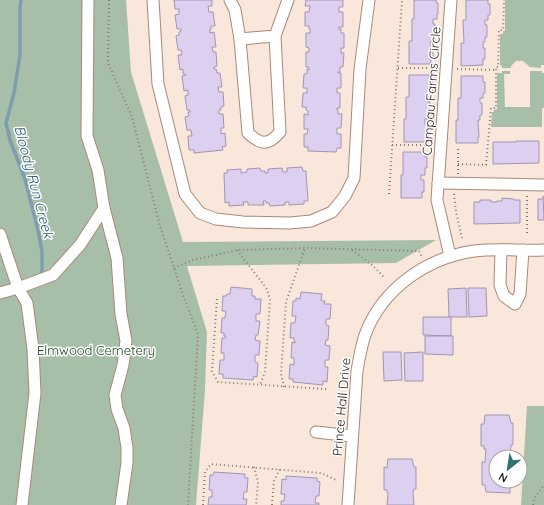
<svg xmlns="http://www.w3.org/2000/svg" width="544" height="505" font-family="Quicksand,sans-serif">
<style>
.green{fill:#a7bfa8}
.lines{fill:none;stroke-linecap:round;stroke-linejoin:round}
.stream{stroke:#7e9eaf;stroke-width:3.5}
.building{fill:#ddcfef;stroke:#a295b2}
.minor-casing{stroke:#a78977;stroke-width:13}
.path{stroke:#88796f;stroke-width:2;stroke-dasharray:1 3;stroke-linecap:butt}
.minor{stroke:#fff;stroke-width:11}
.labels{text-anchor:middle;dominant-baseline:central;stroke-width:3;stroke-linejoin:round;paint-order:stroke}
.street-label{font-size:13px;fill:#231710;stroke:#fff}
.park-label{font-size:13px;fill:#1a411f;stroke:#fff}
.water-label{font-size:14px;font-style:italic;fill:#205a74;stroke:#fff}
</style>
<rect width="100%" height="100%" fill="#fae7db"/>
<g class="green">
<polygon points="0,0 126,0 131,72 183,242 436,240 396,263 187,266 207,332 205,390 196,505 0,505"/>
<polygon points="505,0 544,0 544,65 541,65 541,68 529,67 529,66 523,61 516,61 511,66 511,68 502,68 502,66 500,65 500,34 503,34 503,31 505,31"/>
<polygon points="502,71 510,71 510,74 504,74 505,107 530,107 530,71 542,71 542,73 544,73 544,108 542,108 542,127 491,127 492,112 494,112 494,110 497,109 497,73 502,73"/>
<polygon points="527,406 544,406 544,505 521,505"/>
</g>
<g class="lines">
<polyline class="stream" points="21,0 20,6 20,55 14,93 6,123 10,140 25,179 38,230 42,252 42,274"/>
</g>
<g class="building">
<polygon points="174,0 212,0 212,6 208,6 209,12 213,12 215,26 211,26 211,29 210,29 210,33 214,32 216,47 212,47 213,52 216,52 217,66 214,67 214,69 216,69 217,73 220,73 222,87 218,87 219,92 223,92 224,106 221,107 221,110 219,110 219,114 223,114 224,128 221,128 221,134 225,133 226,146 222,147 223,150 194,153 194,150 189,150 188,136 192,136 191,130 187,130 185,117 189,116 188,112 190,112 190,110 187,110 185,96 188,95 188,90 184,91 182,76 186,75 185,74 183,74 183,69 180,70 178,55 182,55 181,50 178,50 176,36 179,35 179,32 181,31 181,29 177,29 175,15 179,14 179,9 175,9"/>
<polygon points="306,0 343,0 343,7 339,7 339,12 343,12 343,27 339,27 339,29 341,29 341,33 344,33 344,48 341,48 341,53 344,53 343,67 340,67 340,72 338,72 338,73 341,73 341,88 337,88 337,93 340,93 340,108 337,108 337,110 338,110 338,114 342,114 341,128 337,128 337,134 341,134 341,148 337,148 336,152 308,151 308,147 304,147 304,134 307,134 308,129 304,129 304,114 308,115 308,111 306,110 306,107 302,107 303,93 307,93 307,88 303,88 304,74 307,74 307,69 309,70 309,67 306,67 306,52 309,52 309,48 306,47 306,33 310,33 310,29 309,29 309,26 305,26 305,12 309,12 310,6 305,6"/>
<polygon points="414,0 436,0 436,2 438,3 438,14 437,14 437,19 433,19 433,24 435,24 435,36 433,36 433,41 431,41 431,47 433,47 433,58 431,58 431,64 409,64 409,41 412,41 412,19 414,19"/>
<polygon points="466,0 488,0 488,4 490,4 490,15 488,15 488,20 485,20 485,25 487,25 487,37 485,37 485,42 483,42 483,48 485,48 485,59 483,59 483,65 461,66 461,43 464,43 463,20 466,20"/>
<polygon points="409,75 431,75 431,81 433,81 433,92 431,92 431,97 428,97 428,102 430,102 430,114 428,114 428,119 425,119 425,125 427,125 426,142 404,142 404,119 406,119 406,97 409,97"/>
<polygon points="461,76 483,76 483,82 485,82 485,93 483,93 483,98 480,98 480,103 482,103 482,115 480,115 480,120 478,120 479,137 478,137 478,143 456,143 456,120 458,120 458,98 461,98"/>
<polygon points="516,141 539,141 539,163 493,164 493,142 516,142"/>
<polygon points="403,152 425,152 425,157 427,157 427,168 425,168 425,175 421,175 421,180 424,180 424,192 422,192 422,198 401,198 401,175 403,175"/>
<polygon points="302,167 303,171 306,171 308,201 304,201 304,204 289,205 289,202 285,202 285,205 270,206 269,203 266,203 266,201 263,201 264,205 248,205 248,202 243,202 244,205 229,206 229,202 225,203 224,173 227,173 227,170 241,169 241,173 247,172 247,169 260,168 261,171 265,171 265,173 268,173 268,169 282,168 283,172 287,172 287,168"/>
<polygon points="543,196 544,220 538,220 538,199 543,199"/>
<polygon points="502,198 514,199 514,200 520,200 520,223 474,224 474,202 480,202 480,200 491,200 491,202 497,202 497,201 502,201"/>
<polygon points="231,287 252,289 252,296 255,296 255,299 261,299 260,314 256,314 256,321 260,321 258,335 256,335 255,340 260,341 259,355 255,355 255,362 258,363 257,377 254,376 253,380 223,378 223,374 219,374 220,360 224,360 224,353 221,353 222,338 225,338 226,336 224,336 224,333 221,333 222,318 225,318 226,311 222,311 223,296 226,296 227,294 230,294"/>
<polygon points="466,288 467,317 449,317 448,289"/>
<polygon points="468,288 486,288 487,316 469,317"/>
<polygon points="301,292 322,294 321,301 325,301 324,304 331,304 330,319 326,319 326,325 329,326 328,340 326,340 325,345 330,346 329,360 325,360 325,367 328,367 327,382 323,381 323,385 293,382 293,379 289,379 290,364 294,365 294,358 291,358 292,342 295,343 295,341 294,341 294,338 290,338 291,323 295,323 296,316 292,316 293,301 296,301 296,298 300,299"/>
<polygon points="423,317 451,317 451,336 423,335"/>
<polygon points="425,336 453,336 453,355 425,354"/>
<polygon points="383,352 401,352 402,380 384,381"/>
<polygon points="423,352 423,381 405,381 404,353"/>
<polygon points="485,415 509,415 511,423 513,423 513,445 511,445 510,457 496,457 496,481 513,481 513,484 511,484 510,487 510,493 486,492 485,485 482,485 482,462 485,462 486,449 484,449 484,446 481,446 481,424 484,424"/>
<polygon points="388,459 412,459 414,467 416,467 416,489 414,489 413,493 414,505 387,505 388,493 387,493 387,490 384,490 384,467 387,468"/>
<polygon points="214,472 245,474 245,478 248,478 247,492 244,492 243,499 247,499 246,505 208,505 209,497 212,497 212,490 209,490 210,475 213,475"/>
<polygon points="286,476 317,478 317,481 320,482 319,496 316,496 315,503 319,503 319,505 281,505 281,501 284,501 285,494 281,494 282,479 286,480"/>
</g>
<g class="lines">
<g class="minor-casing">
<g id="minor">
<polyline points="88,0 87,136 98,170 104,208 117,258 121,314 126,341 123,365 115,395 117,409 124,428 127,448 127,463 121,505"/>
<polyline points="153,0 158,84 185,194 200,213 216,219 243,222 290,223 311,221 332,212 345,196 354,178 360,69 369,0"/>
<path d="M230,0l5,10 5,29 8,94c13,12 20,13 32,-1l-5,-96"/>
<polyline points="240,39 275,36 288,0"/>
<polyline points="438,183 544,185"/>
<polyline points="0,234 18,288 27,303 33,349 35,393 22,505"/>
<polyline points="501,250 500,285 504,296 515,304 520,294 523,250"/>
<polyline points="450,256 437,200 451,0"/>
<polyline points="0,293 18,288 53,275 80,245 104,208"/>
<polyline points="316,432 352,436"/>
<path d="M348,505l9,-134c2,-12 4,-24 8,-36 17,-46 61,-77 109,-84 23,-3 47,0 70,-1"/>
</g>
</g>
<g class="path">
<polyline points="109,0 108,63 132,117 160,226 183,295 198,334 188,505"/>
<polyline points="398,68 435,68"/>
<polyline points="457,69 496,70"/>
<polyline points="392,145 430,145"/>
<polyline points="458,164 486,165 491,108 496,108 496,67 498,67 499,30 503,30 504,0"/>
<polyline points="458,174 458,147"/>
<polyline points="389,194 402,0"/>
<polyline points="454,194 456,212 462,238"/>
<polyline points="527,196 527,234"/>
<polyline points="237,250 267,289 270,300 265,372 260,385"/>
<polyline points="352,250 372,265 384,277"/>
<polyline points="174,268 193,260 238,250 305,248 419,251 422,257"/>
<polyline points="217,299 212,371 218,382 326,389"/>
<polyline points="284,387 281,374 286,302 305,248"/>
<polyline points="254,467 258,482 256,505"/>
<polyline points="203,505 205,472 211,464 321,473 336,480"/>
<polyline points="272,505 274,481 280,469"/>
<polyline points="533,505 534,499 544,485"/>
</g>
<use href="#minor" class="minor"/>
</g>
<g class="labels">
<g class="street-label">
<text transform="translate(431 91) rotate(-86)">Campau Farms Circle</text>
<text transform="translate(341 407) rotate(-85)">Prince Hall Drive</text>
</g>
<g class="park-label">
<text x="96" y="350">Elmwood Cemetery</text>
</g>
<g class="water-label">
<text transform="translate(34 182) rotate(75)">Bloody Run Creek</text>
</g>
</g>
<g transform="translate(508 469) rotate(210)"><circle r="19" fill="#ffffff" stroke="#a7a29f"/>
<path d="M0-3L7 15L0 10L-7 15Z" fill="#2d756e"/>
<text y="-6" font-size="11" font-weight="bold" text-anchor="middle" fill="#231710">N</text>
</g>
</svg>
